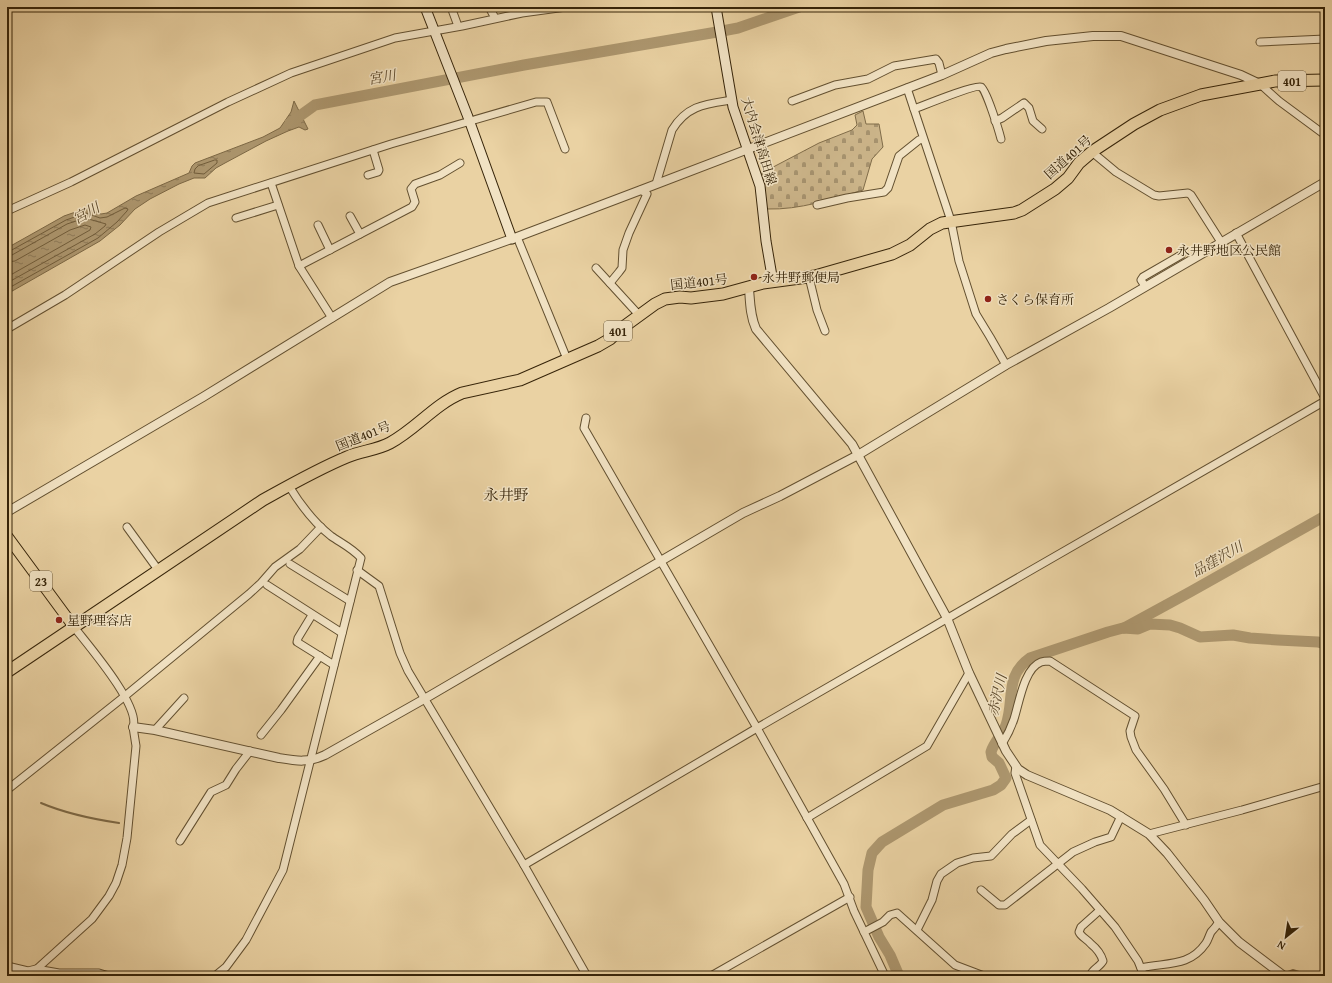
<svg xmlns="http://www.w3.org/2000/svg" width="1332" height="983" font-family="'Gentium Book Plus','Noto Serif JP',serif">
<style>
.cemetery{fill:url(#cemetery-stones);stroke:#806c49}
.water{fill:url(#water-ripples);stroke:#7d6946}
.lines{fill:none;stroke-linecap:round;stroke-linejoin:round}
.shore{stroke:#725e3c;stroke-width:1}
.stream{stroke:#7d6946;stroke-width:2}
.river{stroke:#ad976f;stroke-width:11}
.minor-casing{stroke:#635030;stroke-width:9}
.tertiary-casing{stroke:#635030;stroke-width:10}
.secondary-casing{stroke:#362409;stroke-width:11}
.primary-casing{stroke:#362409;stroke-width:12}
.trunk-casing{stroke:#362409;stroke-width:13}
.minor{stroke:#f1e2c3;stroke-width:7}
.tertiary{stroke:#f1e2c3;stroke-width:8}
.secondary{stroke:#f1e2c3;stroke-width:9}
.primary{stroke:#ead2a3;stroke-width:10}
.trunk{stroke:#ead2a3;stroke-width:11}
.poi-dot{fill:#8f2418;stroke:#f1e2c3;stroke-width:1.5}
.labels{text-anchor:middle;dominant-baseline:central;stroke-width:3;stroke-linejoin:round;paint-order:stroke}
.shield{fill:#f1e2c3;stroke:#6e5d41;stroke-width:1}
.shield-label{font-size:12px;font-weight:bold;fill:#362409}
.street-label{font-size:13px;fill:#362409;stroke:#f1e2c3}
.poi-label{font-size:13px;fill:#362409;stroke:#f1e2c3;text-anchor:start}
.water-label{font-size:14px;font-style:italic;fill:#5a4628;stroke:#f1e2c3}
.quarter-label{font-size:15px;fill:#362409;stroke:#f1e2c3}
</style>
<defs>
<pattern id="cemetery-stones" width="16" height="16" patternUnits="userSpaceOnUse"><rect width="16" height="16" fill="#cbb489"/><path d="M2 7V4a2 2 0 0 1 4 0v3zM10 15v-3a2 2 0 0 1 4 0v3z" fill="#a6926e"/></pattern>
<pattern id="water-ripples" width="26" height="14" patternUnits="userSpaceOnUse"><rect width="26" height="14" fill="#ad976f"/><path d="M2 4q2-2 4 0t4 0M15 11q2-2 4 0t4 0" fill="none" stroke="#8e7b59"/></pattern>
</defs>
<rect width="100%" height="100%" fill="#ead2a3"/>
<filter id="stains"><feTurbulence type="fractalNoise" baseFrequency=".005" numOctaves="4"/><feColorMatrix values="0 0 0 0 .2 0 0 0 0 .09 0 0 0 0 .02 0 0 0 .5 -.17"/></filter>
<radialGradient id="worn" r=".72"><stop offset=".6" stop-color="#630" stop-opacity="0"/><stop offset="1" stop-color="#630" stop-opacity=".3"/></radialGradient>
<path class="cemetery" d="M863,111l3,13h13l4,23 -11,12 -9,31c-31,9 -63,20 -96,19l-9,-34 61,-32 33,-13 5,-5 -2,-10z"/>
<polygon class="water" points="294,101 308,129 305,130 299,127 288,131 266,141 225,163 216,168 205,178 194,178 179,184 150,199 135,209 120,225 100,241 7,294 7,248 64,216 87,208 101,214 107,213 136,196 189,173 192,166 195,163 263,137 280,128 291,112"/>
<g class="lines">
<g class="shore">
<polygon points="215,160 217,160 217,163 204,174 194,173 195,169 198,166"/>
<polyline points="7,251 10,251 66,220 86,213 100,218 107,217 125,208 128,209 127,211 117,222 98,238 7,289"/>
<polyline points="7,256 12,255 67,224 85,218 106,224 105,226 95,234 7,283"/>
<polyline points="7,262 15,261 70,230 85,225 91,227 90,230 7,277"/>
</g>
<g class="stream">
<path d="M41,803c26,11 51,16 78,20"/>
<polyline points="1285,975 1288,972 1293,970 1311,976"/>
</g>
<g class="river">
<polyline points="290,123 315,105 524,65 717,32 738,28 799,7"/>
<polyline points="1124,628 1190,592 1325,516"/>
<path d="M899,976l-9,-21 -11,-18 -13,-30 2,-37 4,-17 10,-11 61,-37 50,-15 8,-5 5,-7 -7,-15 -7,-6 -1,-5c3,-10 12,-18 15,-27 9,-25 -2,-49 24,-67l78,-26 15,-4 15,1 12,-5 20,1 10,3 20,9 33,-2 17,3 28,2 40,2 7,2"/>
</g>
<g class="minor-casing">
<g id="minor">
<polyline points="451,7 458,26"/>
<polyline points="489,7 495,18"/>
<polyline points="1260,42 1325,39"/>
<polyline points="1260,84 1279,101 1325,135"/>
<polyline points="907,88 951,221 959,261 974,308 976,314 990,337 1006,365"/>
<polyline points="792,101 835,85 868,79 894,66 936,59 939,63 942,75"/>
<path d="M914,109c8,-3 62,-25 67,-22 5,2 18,44 20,52"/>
<polyline points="995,121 1002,118 1024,103 1029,108 1033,121 1042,129"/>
<polyline points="1092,152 1116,172 1154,195 1159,196 1188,193 1191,195 1221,242"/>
<polyline points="368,175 378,172 379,170 373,150"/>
<polyline points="271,183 299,266 332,318"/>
<path d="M656,184l16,-54c15,-25 34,-26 60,-30"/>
<polyline points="817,205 847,198 884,192 888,188 899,156 919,140 923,139"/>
<polyline points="7,211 71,182 228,102 291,73 395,38 462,26 522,13 566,7"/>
<polyline points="350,216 360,234"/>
<polyline points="236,218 278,205"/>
<polyline points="318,225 330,250"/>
<polyline points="1236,233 1325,398"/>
<polyline points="517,237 567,359"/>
<polyline points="299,266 412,207 415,202 411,189 415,184 440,175 460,163"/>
<polyline points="596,268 639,315"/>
<polyline points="809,277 817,310 825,331"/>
<polyline points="610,283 619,272 622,268 623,250 629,233 647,194 641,190"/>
<polyline points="1145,286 1141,280 1143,277 1181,255"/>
<polyline points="7,329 65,295 159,232 208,203 391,144 536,102 547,102 565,149"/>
<polyline points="586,418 584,428 595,447 757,728 844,884 854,911 885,976"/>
<polyline points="127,527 159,571"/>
<polyline points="290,564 350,601"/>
<polyline points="357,570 379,586 400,653 408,671 524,865 587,976"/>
<polyline points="267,585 342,633"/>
<polyline points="312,615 298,638 297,642 334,665"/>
<polyline points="155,730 184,698"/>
<polyline points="261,735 281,710 320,656"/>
<path d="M1002,744c5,-8 9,-16 12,-25 5,-15 10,-51 27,-57 3,-1 6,-1 9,-1l85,55 -5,15 1,6 5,13 28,39 22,36"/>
<polyline points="1016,766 1015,773 1040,845 1082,889 1115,927 1138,961 1144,976"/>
<polyline points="7,790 125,696 249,594 261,583 275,567 300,549 321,527"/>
<polyline points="807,818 927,746 969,673"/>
<polyline points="1149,834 1242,810 1325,786"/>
<polyline points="180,841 211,792 226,785 236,769 250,751"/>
<polyline points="524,865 757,728 1325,401"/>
<polyline points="981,890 999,905 1005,905 1073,852 1095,842 1111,837 1121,816"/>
<polyline points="917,930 932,900 937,881 941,874 957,863 973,858 991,856 1012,834 1031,820"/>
<polyline points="864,932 883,922 890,915 897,913 955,965 984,976"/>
<polyline points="7,966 28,971 36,969 59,973 99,973 109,976"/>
<path d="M1141,968c24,-6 48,0 65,-25 2,-3 3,-7 5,-11 3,-3 6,-7 8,-10"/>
<path d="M29,976l63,-57 17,-23 7,-13 6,-18 5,-27 9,-92 -3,-19c8,-21 -46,-83 -59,-100"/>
<path d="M215,976l11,-9 20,-27 37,-70 78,-312c-9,-10 -20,-15 -30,-22 -18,-14 -31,-32 -42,-50"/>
<polyline points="711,976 850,897"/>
<path d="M1090,976c2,-7 10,-9 13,-15 -2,-7 -7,-13 -12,-17 -4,-5 -10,-7 -12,-12l2,-5 19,-17"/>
</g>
</g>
<g class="tertiary-casing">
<g id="tertiary">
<path d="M749,288c1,13 1,28 7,41l96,115 95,174 22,55 37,78 12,18 9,6 83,35 39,24 18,19 37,47 15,22 20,20 45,34"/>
<polyline points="7,512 203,397 390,282 517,237 641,190 942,75 991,53 1006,49 1046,41 1093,36 1121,36 1241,75 1260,84"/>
<path d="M133,727l22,3 124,28c18,3 29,5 46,-3l101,-57 317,-185 37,-17 78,-41 148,-90 103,-57 216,-126"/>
</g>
</g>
<g class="secondary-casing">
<g id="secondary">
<polyline points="425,7 468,117 512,239"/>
<polyline points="716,7 733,107 760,186 766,241 773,282"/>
</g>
</g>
<g class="primary-casing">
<polyline id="primary" points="7,536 74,627"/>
</g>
<g class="trunk-casing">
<path id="trunk" d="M7,672l256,-172c27,-15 55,-31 84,-43 14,-6 30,-7 43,-14 26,-14 45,-39 72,-50l58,-13 78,-34 12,-7 12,-11 33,-24 10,-5 15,-2 11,1 32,-4 40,-11 52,-7 77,-22 18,-9 20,-16 12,-6 72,-10 8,-3 33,-21 13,-11 11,-15 14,-12 41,-27 26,-14 41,-15 59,-11 15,-3 50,-1"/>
</g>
<use href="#minor" class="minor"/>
<use href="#tertiary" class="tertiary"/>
<use href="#secondary" class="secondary"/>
<use href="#primary" class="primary"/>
<use href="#trunk" class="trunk"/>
</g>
<g class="poi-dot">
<circle cx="1169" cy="250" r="4"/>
<circle cx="754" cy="277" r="4"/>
<circle cx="988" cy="299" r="4"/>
<circle cx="59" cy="620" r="4"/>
</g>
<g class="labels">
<g class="shield">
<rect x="1278" y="71" width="28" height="20" rx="3"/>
<rect x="604" y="321" width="28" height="20" rx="3"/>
<rect x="30" y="571" width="22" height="20" rx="3"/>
</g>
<g class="shield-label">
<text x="1292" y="81">401</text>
<text x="618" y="331">401</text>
<text x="41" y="581">23</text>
</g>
<g class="street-label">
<text transform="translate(759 141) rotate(73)">大内会津高田線</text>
<text transform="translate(1068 157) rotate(-42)">国道401号</text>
<text transform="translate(699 282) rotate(-6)">国道401号</text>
<text transform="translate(363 436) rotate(-22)">国道401号</text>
</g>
<g class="poi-label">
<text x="1177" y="250">永井野地区公民館</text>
<text x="762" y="277">永井野郵便局</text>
<text x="996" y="299">さくら保育所</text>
<text x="67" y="620">星野理容店</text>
</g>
<g class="water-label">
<text transform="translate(382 77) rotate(-10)">宮川</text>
<text transform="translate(86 213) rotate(-29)">宮川</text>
<text transform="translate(1217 559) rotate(-29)">品窪沢川</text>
<text transform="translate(997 695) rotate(-77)">赤沢川</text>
</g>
<g class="quarter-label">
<text x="506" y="494">永井野</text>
</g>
</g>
<rect width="1332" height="983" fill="none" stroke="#ead2a3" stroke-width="24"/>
<rect x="8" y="8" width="1316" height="967" fill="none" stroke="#362409" stroke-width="2"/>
<rect x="12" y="12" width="1308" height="959" fill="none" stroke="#362409"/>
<g transform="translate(1286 937) rotate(210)" stroke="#f1e2c3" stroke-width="3" paint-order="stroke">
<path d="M0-3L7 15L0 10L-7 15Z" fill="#362409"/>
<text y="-6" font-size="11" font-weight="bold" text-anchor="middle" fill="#362409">N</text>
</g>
<rect width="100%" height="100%" filter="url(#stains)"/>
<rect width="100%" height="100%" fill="url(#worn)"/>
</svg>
